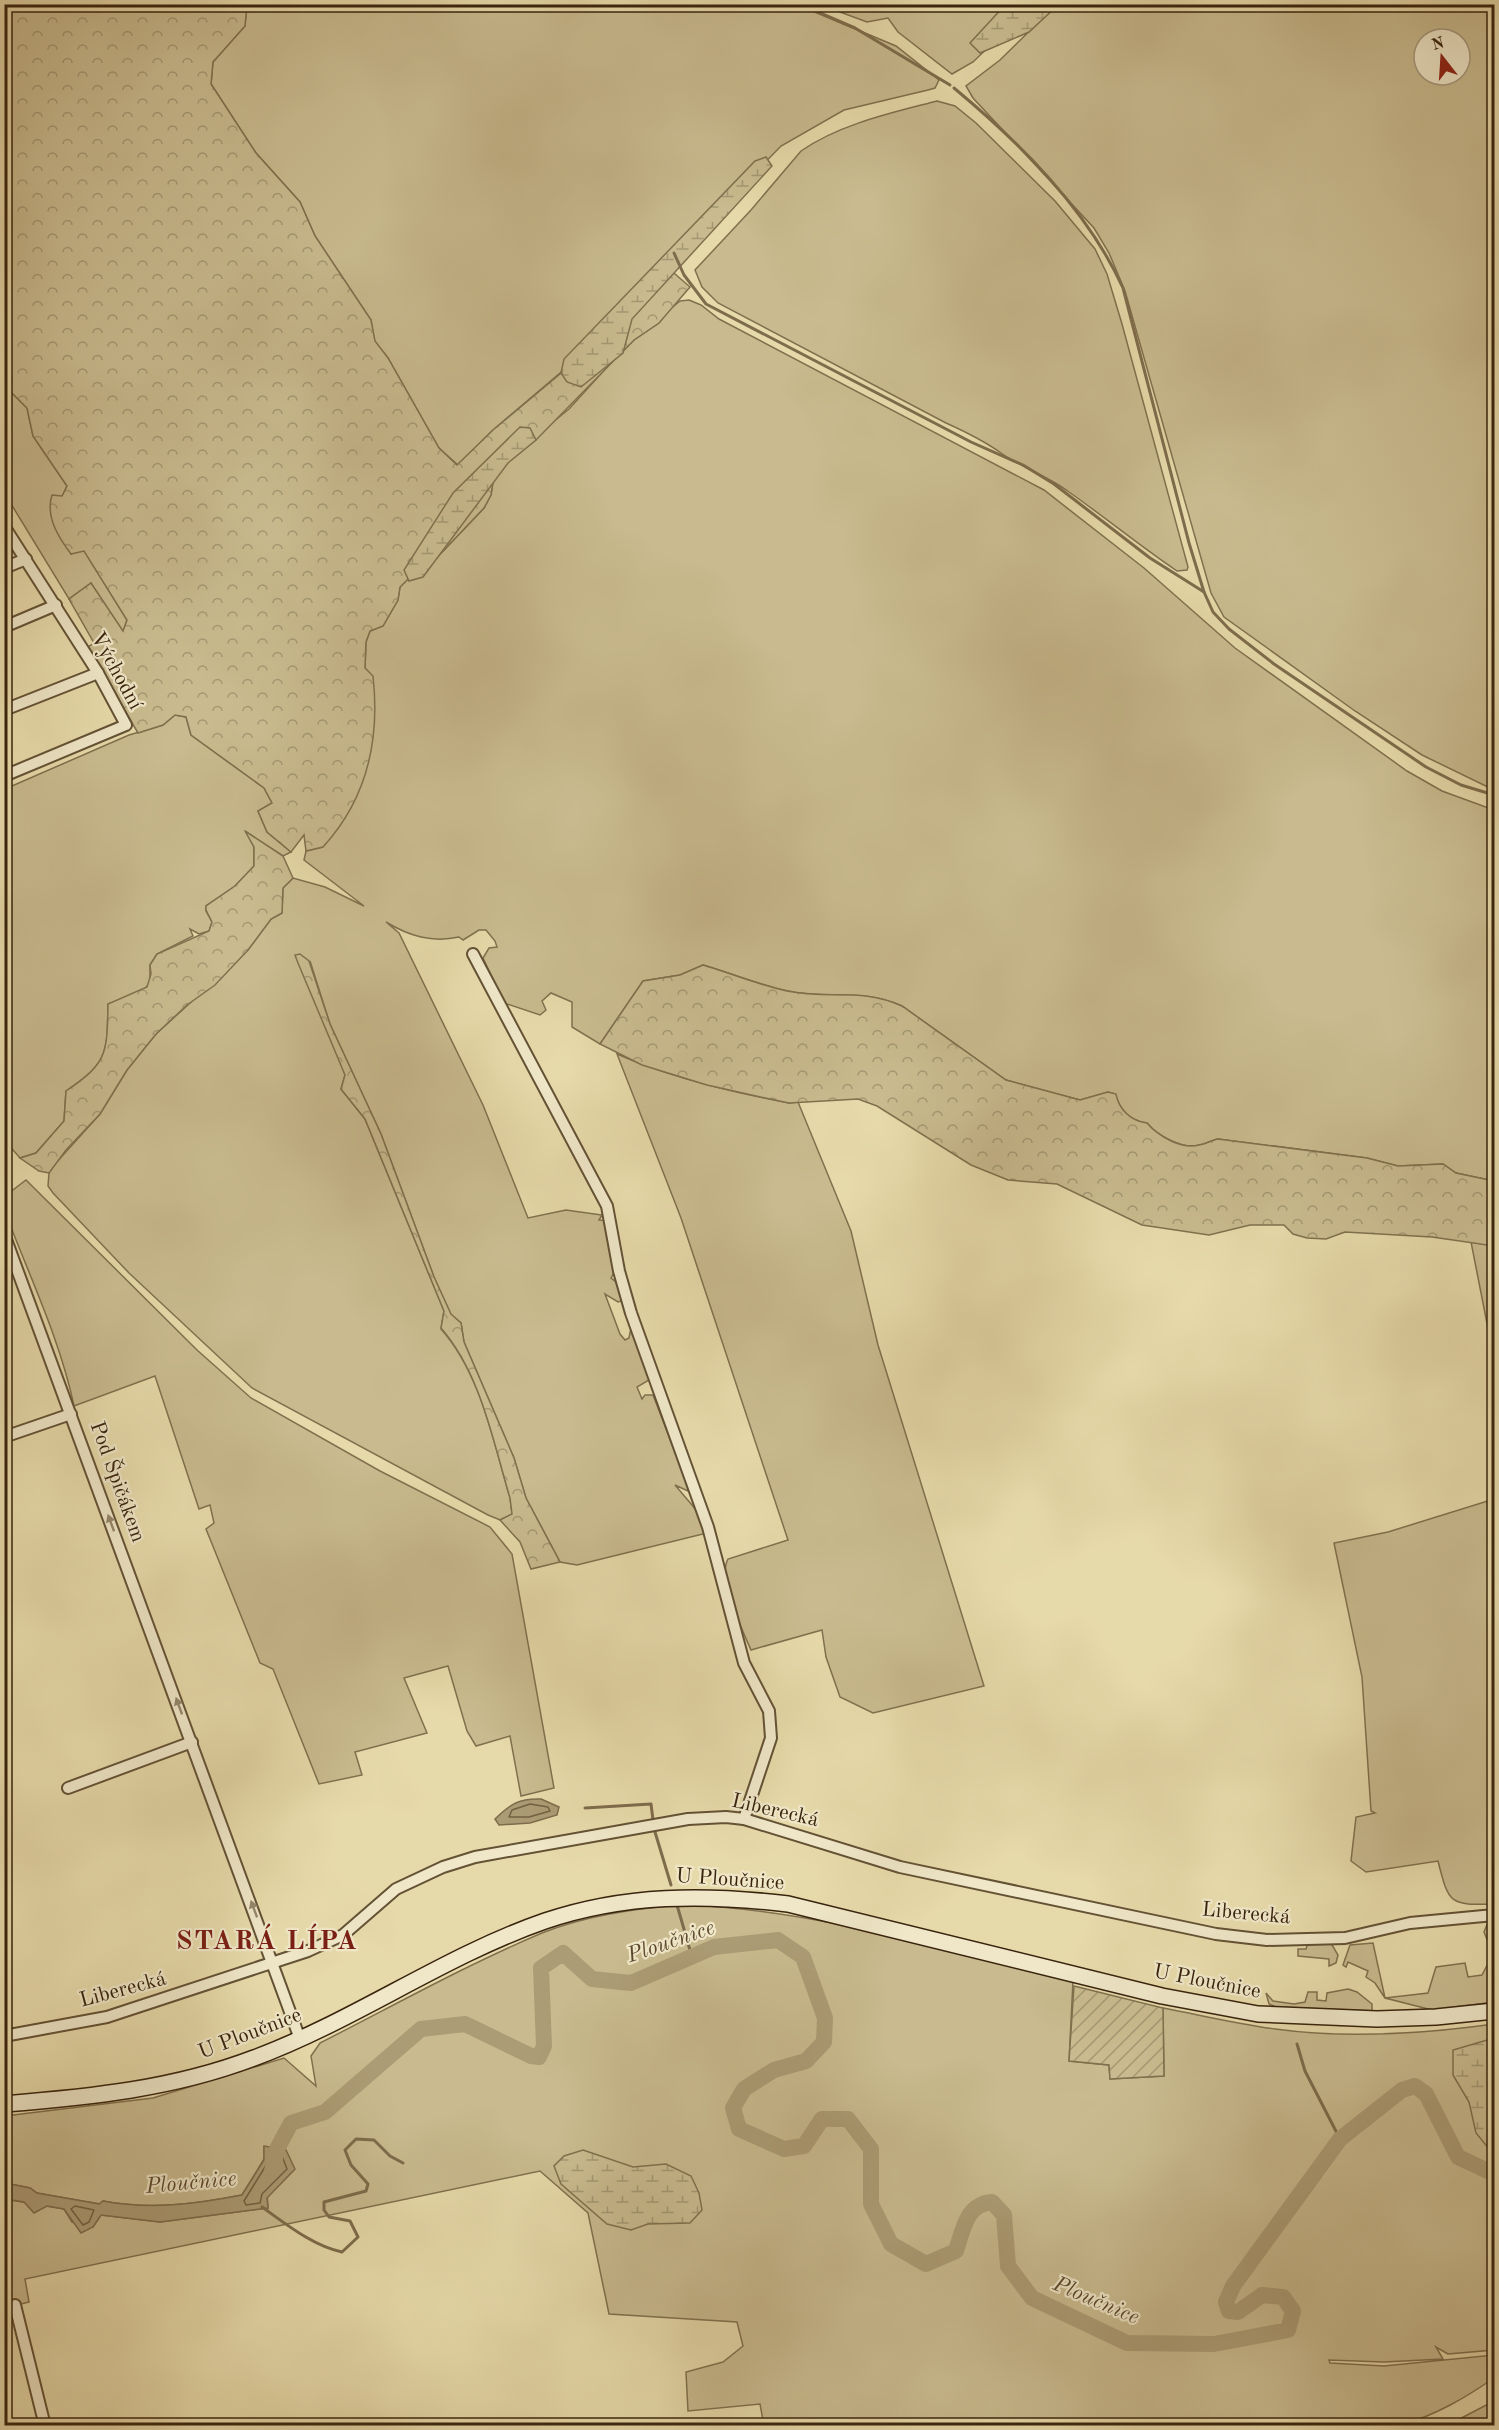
<svg xmlns="http://www.w3.org/2000/svg" width="1499" height="2430" font-family="'Old Standard TT',serif">
<style>
.green{fill:#c9bb8f;stroke:#81704e;stroke-width:1.5;fill-rule:evenodd}
.forest{fill:url(#forest-crowns);stroke:#81704e;stroke-width:1.5}
.wetland{fill:url(#wetland-marsh);stroke:#81704e;stroke-width:1.5}
.garden{fill:url(#garden-furrows);stroke:#81704e;stroke-width:1.5}
.water{fill:#ac9c75;stroke:#7e6c4c;stroke-width:1.5}
.lines{fill:none;stroke-linecap:round;stroke-linejoin:round}
.shore{stroke:#726042;stroke-width:1.5}
.stream{stroke:#7e6c4c;stroke-width:3}
.river{stroke:#ac9c75;stroke-width:16}
.minor-casing{stroke:#645235;stroke-width:14}
.secondary-casing{stroke:#39240e;stroke-width:18}
.minor{stroke:#efe7c8;stroke-width:10}
.secondary{stroke:#efe7c8;stroke-width:15}
.oneway{fill:#94866b}
.labels{text-anchor:middle;dominant-baseline:central;stroke-width:4.5;stroke-linejoin:round;paint-order:stroke}
.street-label{font-size:21px;fill:#39240e;stroke:#efe7c8}
.water-label{font-size:22px;font-style:italic;fill:#5c482d;stroke:#efe7c8}
.district-label{font-size:27px;font-weight:bold;letter-spacing:1.5px;fill:#7a1f14;stroke:#efe7c8}
</style>
<defs>
<pattern id="forest-crowns" width="20" height="18" patternUnits="userSpaceOnUse" patternTransform="scale(1.5)"><rect width="20" height="18" fill="#c9bb8f"/><path d="M2 6a3 3 0 1 1 6 0M12 15a3 3 0 1 1 6 0" fill="none" stroke="#a49873"/></pattern>
<pattern id="wetland-marsh" width="20" height="14" patternUnits="userSpaceOnUse" patternTransform="scale(1.5)"><rect width="20" height="14" fill="#c9bb8f"/><path d="M1 5h8M5 5V1M11 12h8M15 12V8" fill="none" stroke="#a49873"/></pattern>
<pattern id="garden-furrows" width="10" height="10" patternUnits="userSpaceOnUse" patternTransform="scale(1.5)"><rect width="10" height="10" fill="#c9bb8f"/><path d="M-1 1l2-2M0 10L10 0M9 11l2-2" fill="none" stroke="#a49873"/></pattern>
</defs>
<rect width="100%" height="100%" fill="#e7daaa"/>
<filter id="stains"><feTurbulence type="fractalNoise" baseFrequency=".00333" numOctaves="4"/><feColorMatrix values="0 0 0 0 .2 0 0 0 0 .09 0 0 0 0 .02 0 0 0 .5 -.17"/></filter>
<radialGradient id="worn" r=".72"><stop offset=".6" stop-color="#630" stop-opacity="0"/><stop offset="1" stop-color="#630" stop-opacity=".3"/></radialGradient>
<g class="green">
<polygon points="247,4 798,5 896,46 939,80 935,88 928,90 844,110 781,146 560,373 493,430 458,465 439,448 388,358 374,341 371,320 315,236 300,202 256,153 211,84 213,62 245,26"/>
<polygon points="821,5 1032,5 973,62 952,74 898,32 888,18 867,22"/>
<path d="M1056,5h438v785l-72,-35 -67,-44 -131,-94 -13,-24 -86,-302 -16,-38 -15,-25 -121,-130 -7,-12 34,-26zM1424,39h36v36h-36z"/>
<path d="M937,101l18,5 21,17 79,78 40,48 12,25 15,50 66,243 -1,3 -10,1c-37,-25 -71,-53 -108,-79 -21,-16 -47,-24 -68,-39 -18,-13 -35,-21 -55,-30l-228,-120 -16,-16 -7,-17 56,-60 50,-59c39,-27 90,-38 136,-50z"/>
<path d="M689,300l12,5 18,14 325,171 100,78 91,80 172,123 35,20 52,19v371l-38,-8 -13,-9 -45,2 -31,-8 -149,-19c-6,1 -12,5 -18,6 -17,5 -42,-9 -53,-22 -16,-2 -28,-13 -32,-29l-7,-2 -28,8 -74,-20 -104,-74c-41,-18 -72,-6 -114,-15 -29,-6 -57,-18 -85,-26l-23,10 -37,6 -43,63 -28,-17v-25l-21,-9 -9,8 4,9 -6,5 -36,-12 -21,-45 6,-10 8,-1 -2,-6 -9,-11h-7l-16,10 -4,-3c-27,6 -50,-1 -73,-15l13,11 84,172 45,113 38,-8 36,5 -3,5 8,1 8,50 -4,7 10,8 4,14 -7,2 -13,-8 15,40 5,6 4,-2 2,-10 18,52 -12,7 5,12 3,-4h8l34,88 1,8 -13,-6 22,26 10,22 -130,32 -17,-3 -34,-64 -12,-40 -50,-116 -3,-19 -10,-8 -17,-38 -53,-143 -51,-110 -20,-63 35,114 -4,14 24,30 79,192 -3,18c40,45 52,112 69,169l2,16 -12,6 -12,-5 -236,-127 -123,-115 -76,-80 -5,-7 1,-13 6,-9 45,-50 27,-44 29,-36 92,-84 23,-31 11,-6 1,-25 10,-10 32,9 39,19 -60,-46 2,-9 17,-4 42,-179 1,-26 4,-11 13,-5 15,-26 2,-13 9,-9 19,-11 56,-59 7,-13 4,-26 74,-60 39,-43 26,-26 25,-17 10,-13 11,-9z"/>
<polygon points="4,362 12,376 11,392 27,408 33,436 67,486 62,497 71,554 84,550 127,620 123,632 91,583 69,599 5,494"/>
<path d="M175,715l11,2 5,18 73,53 8,15 -14,8 9,21 24,20 -8,4 -37,-24 8,15v19l-19,20 -29,20v5l6,11 -3,9 -10,3 -9,-5 3,7 -36,18 -7,11v17l-7,10 -35,12c-1,49 1,58 -42,87l-2,30 -28,32 -16,5 -15,-17v-352l124,-54 34,-10z"/>
<path d="M617,1054c55,24 114,38 172,49l9,-1 53,129 27,114 106,341 -111,27 -33,-16 -14,-40 -4,-27 -71,20c-9,-21 -34,-71 -23,-91l60,-19 -107,-322z"/>
<path d="M26,1180l171,170 54,48 129,73 110,56 22,27 42,234 -33,8 -11,-60 -34,10 -9,-15 -19,-65 -44,12 23,55 -72,19 7,23 -43,9 -46,-115 -13,-6 -54,-134 8,-6 -4,-18 -11,4 -44,-133 -81,30c-13,-63 -42,-124 -65,-184h-4v-26z"/>
<polygon points="1471,1242 1494,1246 1494,1359"/>
<path d="M1494,1499v405c-44,1 -45,1 -56,-43l-72,11 -15,-11 5,-44 19,-4 -4,-2 -9,-134 -28,-134 54,-11z"/>
<path d="M685,1905c130,4 262,46 388,76l-4,80 40,4 1,14 54,-3 -1,-68c37,7 75,16 112,21 73,10 147,5 219,-5v326l-46,4 -12,-7 7,12 -59,3 -55,-2 1,3 54,3 110,-11v23c-29,20 -58,37 -93,47l-637,1 -4,-22 -72,7 -2,-39 37,-10 20,-16 -6,-24 -128,-8 -21,-101 -48,-42 -515,108 4,23 -24,6v-109l59,10 8,13 21,5 8,-12 59,7 108,-14 -4,-62v13l-22,36c-46,9 -92,15 -139,6l-3,3 -63,-11 -7,-5 -25,-5v-67l148,-18 131,-40 32,28 -5,-30 9,-13c73,-37 146,-78 222,-110 45,-18 95,-25 143,-28z"/>
<polygon points="1489,1920 1494,1920 1494,2002 1432,2010 1385,1998 1375,1983 1366,1977 1368,1971 1348,1962 1346,1967 1343,1965 1350,1945 1373,1943 1385,1998 1428,1993 1436,1967 1465,1963 1468,1977 1482,1975 1493,1954 1484,1932"/>
<polygon points="1308,1943 1331,1943 1338,1955 1336,1963 1329,1966 1329,1959 1298,1956 1298,1949 1306,1949"/>
<polygon points="1348,1989 1357,1992 1372,2004 1372,2011 1276,2007 1269,2004 1266,1993 1273,2001 1294,2004 1305,2002 1308,1992 1317,1992 1317,2000 1326,2001 1327,1993"/>
<polygon points="1494,2401 1494,2425 1448,2425"/>
</g>
<g class="forest">
<path d="M4,5h243l-2,21 -32,36 -2,22 45,69 44,49 15,34 56,84 4,21 13,17 51,90 18,17 36,-35 67,-56 107,-107 23,20 -31,36 -25,17 -98,100 -41,29 -4,26 -7,13 -56,59 -19,11 -9,9 -2,13 -15,26 -13,5 -4,11 -1,26 8,8c7,63 -6,123 -50,171l-17,4 -2,-16 -13,17 -24,-20 -9,-21 14,-8 -8,-15 -73,-53 -5,-18 -11,-2 -12,10 -25,8 -50,-86 6,-4 -25,-44 22,-16 32,48 4,-11 -43,-69 -13,3c-12,-16 -26,-37 -19,-59l10,1 5,-10 -34,-50 -6,-28 -16,-16 1,-16 -7,-14z"/>
<path d="M245,831l38,25 10,22 -10,10 -1,25 -11,6 -23,31 -33,35 -28,20 -31,29 -29,36 -27,44 -34,36 -17,23 -10,-2 -19,-13 16,-5 28,-32 2,-30c42,-28 41,-38 42,-87l39,-17 4,-13 -1,-9 7,-11 52,-23 3,-9 -6,-12v-4l29,-20 19,-20v-19z"/>
<path d="M300,954l9,7 21,63 51,110 53,143 17,37 10,9 3,19 50,116 12,40 34,64 -29,7 -11,-27 -20,-22 12,-6 -2,-16c-17,-57 -29,-124 -69,-170l3,-17 -79,-192 -24,-30 4,-14 -47,-112 -3,-8z"/>
<path d="M703,965c27,8 56,20 84,26 42,9 74,-4 115,15l104,74 74,20 28,-8 8,2c3,16 15,27 31,29 11,13 35,27 52,22 7,-1 13,-5 19,-6l149,19 31,8 45,-2 13,9 38,8v65l-62,-9 -87,-5 -19,7 -19,-1 -14,-4 -9,-9h-34l-41,10 -67,-10 -85,-41 -49,-4 -37,-15 -94,-59 -19,-7 -69,4 -19,-4 -63,-14 -65,-20 -42,-21 43,-63 37,-6z"/>
</g>
<g class="wetland">
<polygon points="1005,5 1058,5 1029,32 980,53 970,43"/>
<polygon points="766,157 772,166 632,319 623,353 581,387 567,382 561,373 564,359 755,161"/>
<polygon points="520,427 530,428 536,440 508,463 423,577 409,581 404,570 453,493"/>
<polygon points="1494,2038 1494,2155 1476,2133 1469,2102 1453,2075 1453,2050"/>
<polygon points="583,2150 633,2167 666,2164 691,2176 699,2193 702,2210 690,2223 648,2224 631,2230 607,2224 561,2184 554,2166 564,2156"/>
</g>
<polygon class="garden" points="1074,1986 1163,2008 1164,2076 1110,2079 1109,2065 1069,2061"/>
<g class="water">
<path d="M541,1799l18,8 -2,8 -27,8 -31,2 -4,-6c15,-15 25,-21 46,-20z"/>
<path d="M264,2146l22,4 9,19 -28,29 1,10 -108,14 -59,-7 -8,12 -12,6 -17,-24 -17,-3 -13,7 -10,-11 -19,-3v-16l25,5 7,5 62,11 4,-3c47,9 93,3 139,-6l22,-35z"/>
</g>
<g class="lines">
<g class="shore">
<polygon points="530,1804 548,1807 550,1811 529,1817 509,1817 512,1810"/>
<polygon points="273,2154 282,2156 287,2169 262,2194 260,2203 246,2205 244,2201"/>
<polygon points="75,2206 94,2210 89,2222 83,2225 71,2209"/>
</g>
<g class="stream">
<polyline points="799,4 855,28 950,85"/>
<path d="M954,88c66,55 133,121 169,200l66,255 15,49 9,20 16,17 45,35 152,103 35,18 33,10"/>
<polyline points="674,253 684,275 706,304 971,442 1023,465 1054,484 1150,558 1204,592"/>
<polyline points="585,1808 651,1804 653,1820"/>
<polyline points="655,1832 671,1885"/>
<polyline points="677,1905 692,1957"/>
<polyline points="1297,2044 1305,2071 1340,2139"/>
<path d="M262,2207c24,17 51,39 80,45l16,-15 -8,-16 -21,-4 -5,-7v-8l42,-11 2,-7 -17,-19 -6,-15 11,-11 18,1 16,16 13,7"/>
</g>
<path class="river" d="M272,2171l5,-22 14,-26 34,-11 96,-83 44,-5 66,32 8,1 5,-11 -3,-78 22,-15 29,26 39,4 83,-36 64,-7 25,17 22,61 -1,24 -18,19 -32,9 -30,19 -11,19 6,21 45,20 20,-3 18,-27h26l23,30v55l20,40 35,20 30,-13c7,-21 10,-47 36,-49l12,13 4,51 24,32 95,45 87,1 74,-14 5,-19 -10,-14 -21,-2 -24,17 -9,-1 -3,-9 7,-16 107,-147 62,-49 13,-4 11,8 32,63 32,15 4,-3"/>
<g class="minor-casing">
<g id="minor">
<polyline points="4,526 98,673 126,725 4,776"/>
<polyline points="4,568 26,559"/>
<polyline points="4,627 56,605"/>
<polyline points="4,710 98,673"/>
<polyline points="473,954 607,1206 619,1271 631,1313 708,1527 744,1663 769,1711 771,1738 744,1819"/>
<polyline points="4,1234 300,2039"/>
<polyline points="4,1437 71,1414"/>
<polyline points="68,1788 192,1742"/>
<polyline points="4,2036 107,2017 308,1951 343,1935 396,1889 443,1867 475,1857 688,1819 726,1817 744,1819 900,1867 1216,1934 1267,1940 1345,1938 1410,1923 1494,1915"/>
<polyline points="15,2305 45,2426"/>
</g>
</g>
<g class="secondary-casing">
<path id="secondary" d="M4,2104c86,-7 169,-15 250,-46 100,-37 190,-102 291,-137 80,-27 160,-27 243,-17l374,92 96,18 119,5 59,-2 58,-6"/>
</g>
<use href="#minor" class="minor"/>
<use href="#secondary" class="secondary"/>
</g>
<defs><path id="oneway-solid" d="M-6-.8H1V-3.2L6.5 0L1 3.2V.8H-6Z" transform="scale(1.5)"/></defs>
<g class="oneway">
<use href="#oneway-solid" transform="translate(111 1523) rotate(-110)"/>
<use href="#oneway-solid" transform="translate(179 1706) rotate(-110)"/>
<use href="#oneway-solid" transform="translate(254 1909) rotate(-110)"/>
</g>
<g class="labels">
<g class="street-label">
<text transform="translate(116 671) rotate(61)">Východní</text>
<text transform="translate(117 1482) rotate(70)">Pod Špičákem</text>
<text transform="translate(775 1811) rotate(13)">Liberecká</text>
<text transform="translate(730 1880) rotate(4)">U Ploučnice</text>
<text transform="translate(1246 1914) rotate(5)">Liberecká</text>
<text transform="translate(1207 1982) rotate(11)">U Ploučnice</text>
<text transform="translate(123 1990) rotate(-15)">Liberecká</text>
<text transform="translate(250 2034) rotate(-21)">U Ploučnice</text>
</g>
<g class="water-label">
<text transform="translate(671 1942) rotate(-19)">Ploučnice</text>
<text transform="translate(191 2183) rotate(-5)">Ploučnice</text>
<text transform="translate(1096 2301) rotate(23)">Ploučnice</text>
</g>
<g class="district-label">
<text x="267" y="1941">STARÁ LÍPA</text>
</g>
</g>
<rect width="1499" height="2430" fill="none" stroke="#e7daaa" stroke-width="24"/>
<rect x="6" y="6" width="1487" height="2418" fill="none" stroke="#39240e" stroke-width="3"/>
<rect x="12" y="12" width="1475" height="2406" fill="none" stroke="#39240e" stroke-width="1.5"/>
<g transform="translate(1442 57) rotate(343)"><circle r="28" fill="#efe7c8" stroke="#a6997e" stroke-width="1.5"/>
<path d="M0-4.5L10 22L0 15L-10 22Z" fill="#8f2418"/>
<text y="-9" font-size="16" font-weight="bold" text-anchor="middle" fill="#39240e">N</text>
</g>
<rect width="100%" height="100%" filter="url(#stains)"/>
<rect width="100%" height="100%" fill="url(#worn)"/>
</svg>
